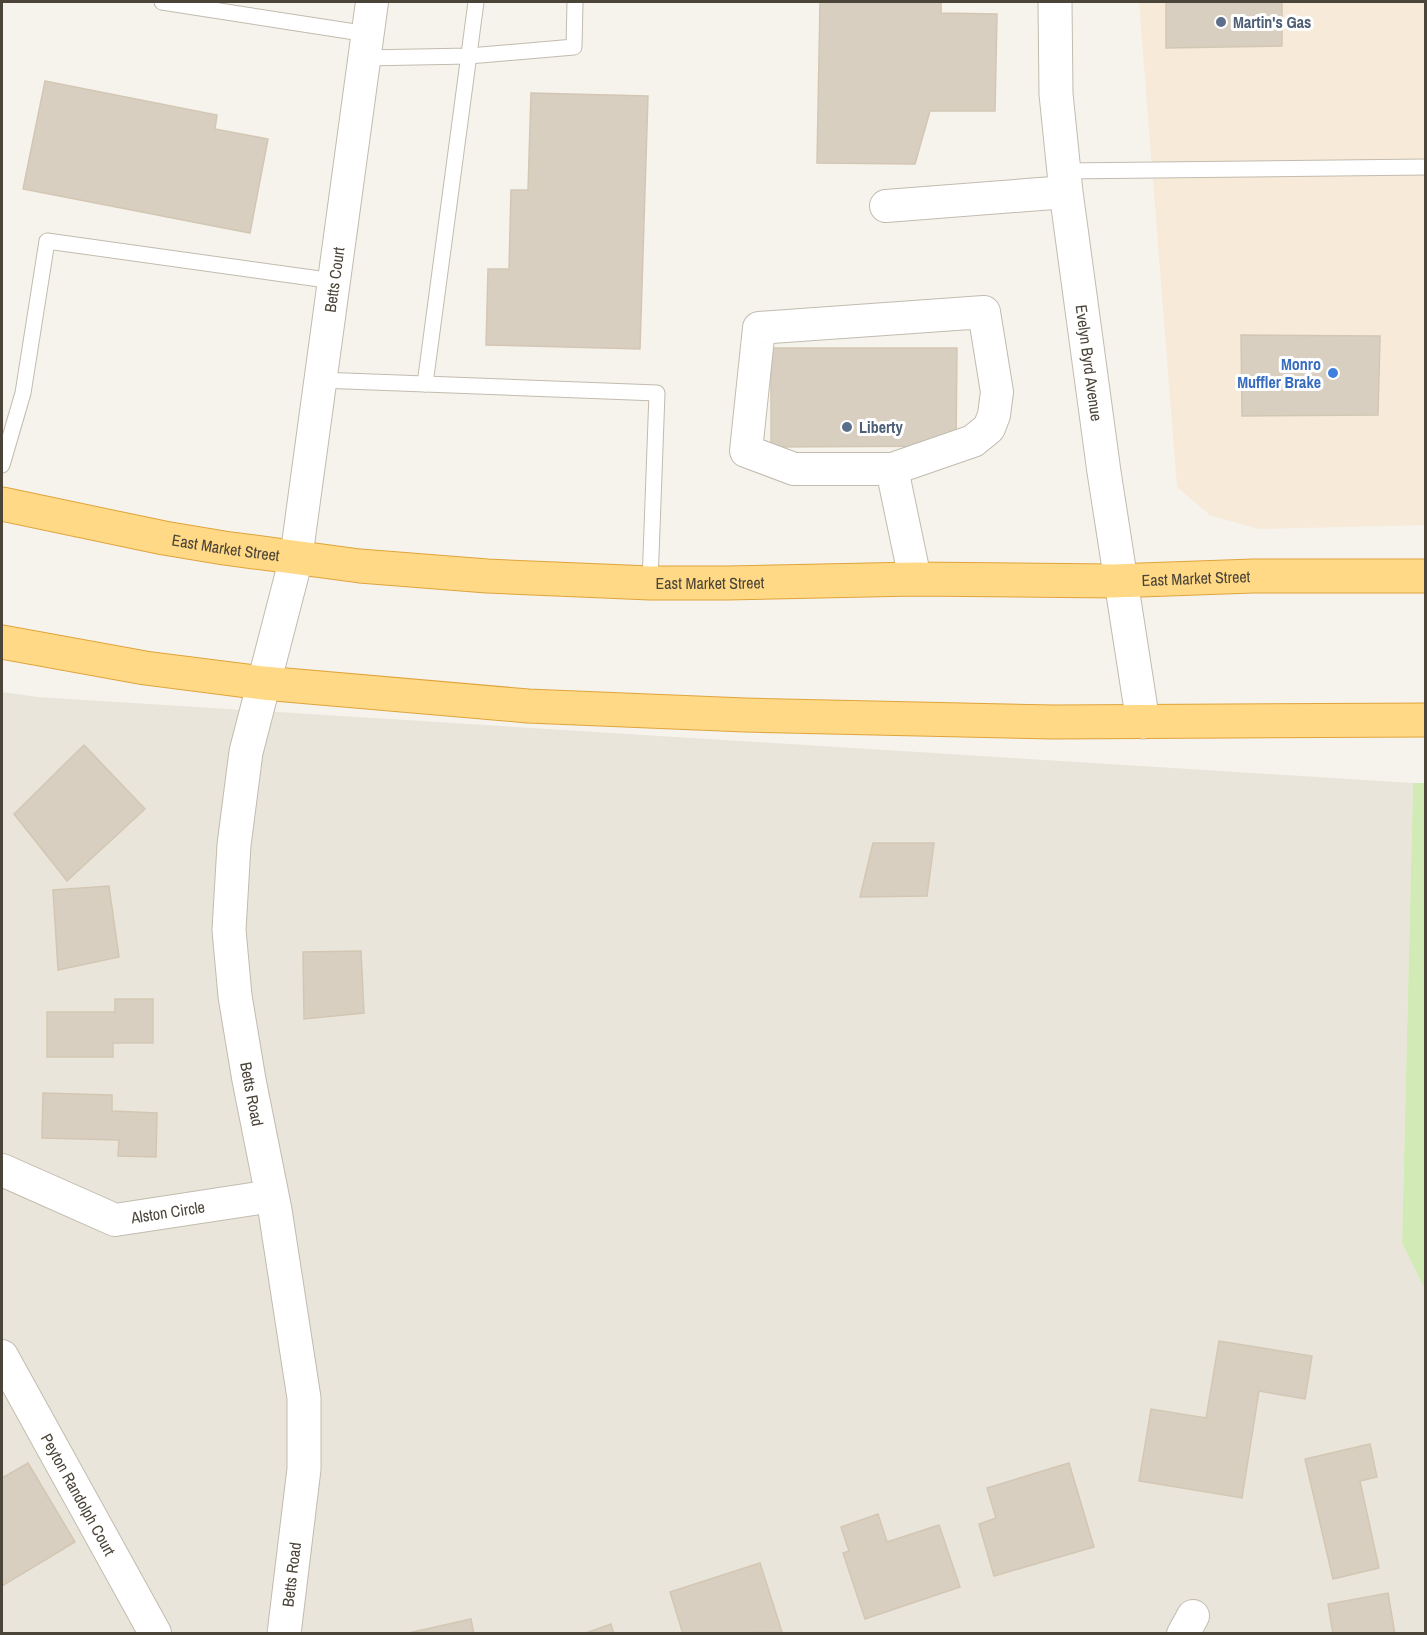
<svg xmlns="http://www.w3.org/2000/svg" width="1427" height="1635" font-family="'Archivo Narrow',sans-serif">
<style>
.residential{fill:#eae5da}
.commercial{fill:#f7ead8}
.green{fill:#d2eab5}
.building{fill:#d8cfc1;stroke:#d3c7b4;stroke-width:1.5}
.lines{fill:none;stroke-linecap:round;stroke-linejoin:round}
.service-casing{stroke:#c2bbae;stroke-width:17}
.minor-casing{stroke:#c2bbae;stroke-width:34}
.tertiary-casing{stroke:#c2bbae;stroke-width:35}
.trunk-casing{stroke:#e0a43c;stroke-width:35}
.service{stroke:#fff;stroke-width:15}
.minor{stroke:#fff;stroke-width:32}
.tertiary{stroke:#fff;stroke-width:33}
.trunk{stroke:#ffd985;stroke-width:33}
.service-dot{fill:#5c6f8a;stroke:#fff;stroke-width:2}
.shop-dot{fill:#3f7fe0;stroke:#fff;stroke-width:2}
.labels{text-anchor:middle;dominant-baseline:central;stroke-width:6;stroke-linejoin:round;paint-order:stroke}
.service-label{font-size:16px;font-weight:bold;fill:#4e5e75;stroke:#fff;text-anchor:start}
.street-label{font-size:16px;fill:#4b4439;stroke:#fff}
.shop-label{font-size:16px;font-weight:bold;fill:#366cbe;stroke:#fff;text-anchor:end}
</style>
<rect width="100%" height="100%" fill="#f6f3ec"/>
<polygon class="residential" points="2,692 38,697 1413,783 1402,1243 1425,1290 1425,1633 2,1634"/>
<polygon class="commercial" points="1139,2 1425,2 1425,525 1259,529 1211,516 1177,487"/>
<polygon class="green" points="1413,783 1426,783 1425,1290 1402,1243"/>
<g class="building">
<polygon points="820,2 941,2 941,13 997,14 995,111 930,111 915,164 817,163"/>
<polygon points="1166,2 1282,2 1282,46 1166,48"/>
<polygon points="45,81 217,115 215,129 268,139 250,233 23,189"/>
<polygon points="531,93 648,96 640,349 486,345 488,269 509,269 511,190 528,190"/>
<polygon points="1241,335 1380,336 1378,415 1242,416"/>
<polygon points="771,348 957,348 956,446 771,447"/>
<polygon points="84,745 145,809 67,881 14,814"/>
<polygon points="873,843 934,843 927,896 860,897"/>
<polygon points="109,886 119,957 58,970 53,890"/>
<polygon points="361,951 364,1013 304,1019 303,952"/>
<polygon points="115,999 153,999 153,1043 113,1043 113,1057 47,1057 47,1012 115,1012"/>
<polygon points="43,1093 112,1095 112,1111 157,1113 156,1157 118,1156 119,1140 42,1138"/>
<polygon points="1219,1341 1312,1356 1305,1399 1259,1391 1242,1498 1139,1481 1151,1409 1206,1418"/>
<polygon points="1370,1444 1377,1477 1360,1481 1379,1568 1333,1579 1305,1459"/>
<polygon points="28,1463 75,1542 2,1586 2,1478"/>
<polygon points="1069,1463 1094,1547 994,1576 979,1524 996,1518 987,1488"/>
<polygon points="878,1514 887,1542 939,1525 960,1587 865,1619 843,1553 849,1551 841,1527"/>
<polygon points="760,1563 782,1632 683,1634 670,1592"/>
<polygon points="1388,1593 1395,1634 1333,1634 1328,1604"/>
<polygon points="471,1619 474,1634 404,1634"/>
<polygon points="611,1624 614,1634 583,1634"/>
</g>
<g class="lines">
<g class="service-casing">
<g id="service">
<polyline points="162,2 368,34"/>
<polyline points="364,58 469,56 574,47 575,2"/>
<polyline points="1064,171 1426,167"/>
<polyline points="320,380 657,393 650,583"/>
<polyline points="425,384 476,2"/>
<polyline points="2,465 23,393 47,241 334,281"/>
</g>
</g>
<g class="minor-casing">
<g id="minor">
<polyline points="886,206 1066,192"/>
<polygon points="984,312 997,392 994,415 989,428 973,441 892,469 794,469 746,451 759,328"/>
<polyline points="892,469 915,579"/>
<path id="s1" d="M296,559l76,-557"/>
<path id="s2" d="M2,1170l113,50 157,-24"/>
<path id="s3" d="M2,1356l153,277"/>
<polyline points="1183,1634 1193,1616"/>
</g>
</g>
<g class="tertiary-casing">
<g id="tertiary">
<path id="s4" d="M1055,2l1,92 10,98 38,280 39,250"/>
<path id="s5" d="M284,1634l20,-165v-71l-29,-188 -26,-130 -14,-84 -6,-66 5,-85 12,-93 50,-193"/>
</g>
</g>
<g class="trunk-casing">
<g id="trunk">
<path id="s6" d="M2,504l162,34 60,10 136,18 127,10 163,7h77l188,-4 198,2 140,-5h173"/>
<polyline points="2,642 145,668 263,683 528,706 745,715 1054,722 1426,720"/>
</g>
</g>
<use href="#service" class="service"/>
<use href="#minor" class="minor"/>
<use href="#tertiary" class="tertiary"/>
<use href="#trunk" class="trunk"/>
</g>
<g class="service-dot">
<circle cx="1221" cy="22" r="6"/>
<circle cx="847" cy="427" r="6"/>
</g>
<circle class="shop-dot" cx="1333" cy="373" r="6"/>
<g class="labels">
<g class="service-label">
<text x="1233" y="22">Martin's Gas</text>
<text x="859" y="427">Liberty</text>
</g>
<g class="street-label">
<text stroke="none"><textPath href="#s1" startOffset="282">Betts Court</textPath></text>
<text stroke="none"><textPath href="#s4" startOffset="363">Evelyn Byrd Avenue</textPath></text>
<text stroke="none"><textPath href="#s6" startOffset="228">East Market Street</textPath></text>
<text stroke="none"><textPath href="#s6" startOffset="1200">East Market Street</textPath></text>
<text stroke="none"><textPath href="#s6" startOffset="714">East Market Street</textPath></text>
<text transform="translate(252 1094) rotate(79)">Betts Road</text>
<text stroke="none"><textPath href="#s2" startOffset="177">Alston Circle</textPath></text>
<text stroke="none"><textPath href="#s3" startOffset="158">Peyton Randolph Court</textPath></text>
<text stroke="none"><textPath href="#s5" startOffset="60">Betts Road</textPath></text>
</g>
<g class="shop-label">
<text x="1321" y="364">Monro<tspan x="1321" dy="18">Muffler Brake</tspan></text>
</g>
</g>
<rect width="1427" height="1635" fill="none" stroke="#4b4439" stroke-width="6"/>
</svg>
